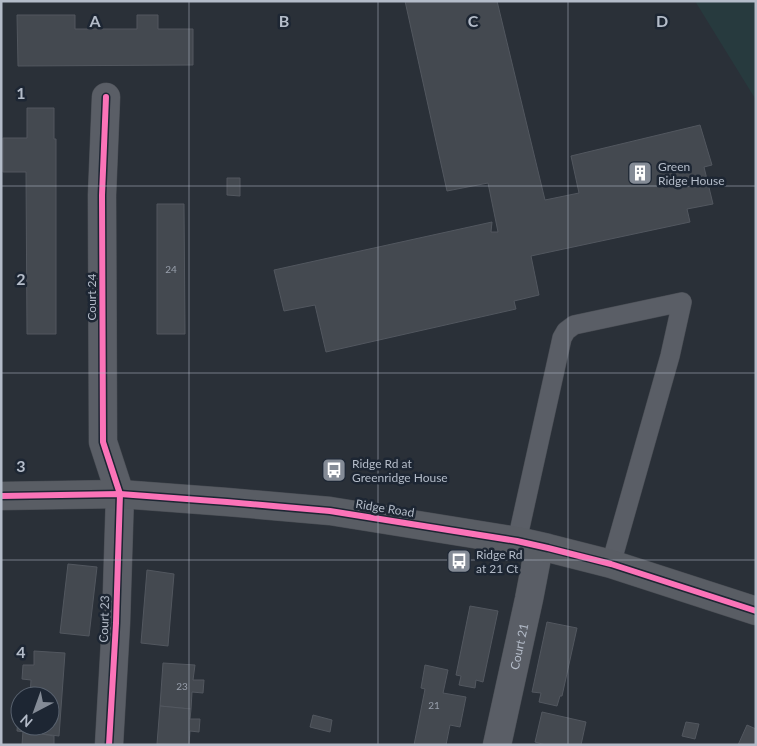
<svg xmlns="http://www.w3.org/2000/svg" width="757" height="746" font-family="Lato,sans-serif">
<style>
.green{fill:#273a3e}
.building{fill:#444950;stroke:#52575f}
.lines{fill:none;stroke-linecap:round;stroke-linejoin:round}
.lane-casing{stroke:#484c53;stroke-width:20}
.street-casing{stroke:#484c53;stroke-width:29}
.secondary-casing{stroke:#484c53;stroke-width:29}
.lane{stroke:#5a5e66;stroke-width:19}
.street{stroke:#5a5e66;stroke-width:28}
.secondary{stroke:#595d64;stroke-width:28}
.cycleway-casing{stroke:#1d2633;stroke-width:9}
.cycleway{stroke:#fb73b8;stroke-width:6}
.grid{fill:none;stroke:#b4bcc9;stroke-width:1;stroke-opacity:0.55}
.labels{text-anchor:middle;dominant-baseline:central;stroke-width:5;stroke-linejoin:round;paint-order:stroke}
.number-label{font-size:10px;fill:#989fab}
.poi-label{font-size:12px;fill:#b4bcc9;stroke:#1d2633;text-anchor:start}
.street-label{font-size:12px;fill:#b4bcc9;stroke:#1d2633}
.grid-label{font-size:16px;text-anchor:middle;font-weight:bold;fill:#b4bcc9;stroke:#1d2633;stroke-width:5;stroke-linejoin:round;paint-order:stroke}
</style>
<rect width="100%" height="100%" fill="#2a3038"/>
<polygon class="green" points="695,1 756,1 756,100"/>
<g class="building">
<polygon points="405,1 497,1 545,200 579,193 571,156 700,125 712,165 704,167 713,204 687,209 690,222 531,256 539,295 514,301 516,309 326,352 315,305 284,311 274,270 492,222 491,232 498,232 488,183 447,191"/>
<polygon points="17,15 75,15 75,29 137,29 137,15 158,15 158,29 193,29 193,65 18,66"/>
<polygon points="27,108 54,108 54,139 56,139 56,334 27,334 26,172 3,172 3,138 27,138"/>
<polygon points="227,178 240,178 240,196 227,195"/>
<polygon points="157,204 184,204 185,334 157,334"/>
<polygon points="68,564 97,567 89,636 60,633"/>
<polygon points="147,570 174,574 168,646 141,643"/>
<polygon points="470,606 498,611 483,682 476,680 475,688 459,685 461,676 456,675"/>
<polygon points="547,622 577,628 562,696 560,696 557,706 539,702 541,693 532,692"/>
<polygon points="34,651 65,653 59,736 17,731 19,704 20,726 50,726 50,696 30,696 31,680 22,679 23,665 34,665"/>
<polygon points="163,663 195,665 193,680 204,680 203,693 192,692 191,709 160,706"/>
<polygon points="425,665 448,670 443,693 466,697 460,727 450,725 446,745 414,745 425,689 421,688"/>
<polygon points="160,706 191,709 190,719 200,719 199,732 190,731 189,745 157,744"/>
<polygon points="542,712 586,722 581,745 546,745 535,742"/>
<polygon points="313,715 332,720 330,732 310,727"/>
<polygon points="686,722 699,724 695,739 682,736"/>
<polygon points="747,725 756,729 756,745 738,745"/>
<polygon points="23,731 54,736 54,745 22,745"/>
</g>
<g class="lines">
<g class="lane-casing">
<polyline id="lane" points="517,541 562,338 566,331 574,325 682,302 670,356 611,564"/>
</g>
<g class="street-casing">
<g id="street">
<polyline points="106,97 102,195 103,442 120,494 116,623 109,745"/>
<path id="s1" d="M497,745l32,-146 10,-52"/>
</g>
</g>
<g class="secondary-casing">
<polyline id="secondary" points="1,496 120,494 227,502 330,511 517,541 548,548 611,564 756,611"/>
</g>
<use href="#lane" class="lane"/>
<use href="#street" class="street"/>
<use href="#secondary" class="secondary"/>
<g class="cycleway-casing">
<g id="cycleway">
<polyline points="106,97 102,195 103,442 120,494 116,623 109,745"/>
<polyline points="1,496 120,494 227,502 330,511 517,541 548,548 611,564 756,611"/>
</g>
</g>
<use href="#cycleway" class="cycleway"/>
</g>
<path class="grid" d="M189,1v744M378,1v744M568,1v744M1,186h755M1,373h755M1,560h755"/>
<defs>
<g id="building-square" transform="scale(1.25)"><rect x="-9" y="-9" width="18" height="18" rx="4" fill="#848b96" stroke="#1d2633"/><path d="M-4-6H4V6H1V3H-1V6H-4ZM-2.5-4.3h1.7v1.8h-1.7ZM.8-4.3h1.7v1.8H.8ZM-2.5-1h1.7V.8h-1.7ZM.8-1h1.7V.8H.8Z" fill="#fff"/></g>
<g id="bus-square" transform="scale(1.25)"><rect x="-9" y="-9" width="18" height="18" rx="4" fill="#848b96" stroke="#1d2633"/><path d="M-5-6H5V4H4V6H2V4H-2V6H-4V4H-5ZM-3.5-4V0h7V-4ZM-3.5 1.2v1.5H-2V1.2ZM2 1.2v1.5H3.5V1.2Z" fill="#fff"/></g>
</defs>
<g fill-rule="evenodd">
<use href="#building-square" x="640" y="173"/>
<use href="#bus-square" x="334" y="470"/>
<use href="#bus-square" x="459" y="561"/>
</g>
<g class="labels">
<g class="number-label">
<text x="171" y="269">24</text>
<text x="182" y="686">23</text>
<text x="434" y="705">21</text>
</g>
<g class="poi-label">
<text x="658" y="166">Green<tspan x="658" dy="14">Ridge House</tspan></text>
<text x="352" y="463">Ridge Rd at<tspan x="352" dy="14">Greenridge House</tspan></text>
<text x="476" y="554">Ridge Rd<tspan x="476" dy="14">at 21 Ct</tspan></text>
</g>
<g class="street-label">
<text transform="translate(91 297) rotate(-90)">Court 24</text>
<text transform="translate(385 508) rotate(9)">Ridge Road</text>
<text transform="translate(104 619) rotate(-88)">Court 23</text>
<text stroke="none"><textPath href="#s1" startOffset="101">Court 21</textPath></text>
</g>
</g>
<g class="grid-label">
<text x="95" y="27">A</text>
<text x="284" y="27">B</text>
<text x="473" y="27">C</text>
<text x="662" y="27">D</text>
<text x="21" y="99">1</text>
<text x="21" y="285">2</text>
<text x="21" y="472">3</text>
<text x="21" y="658">4</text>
</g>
<rect width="757" height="746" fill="none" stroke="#b4bcc9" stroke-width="5"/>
<g transform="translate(35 711) rotate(221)"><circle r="24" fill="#1d2633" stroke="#59626f"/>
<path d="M0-4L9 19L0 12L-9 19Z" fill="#848b96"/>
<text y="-8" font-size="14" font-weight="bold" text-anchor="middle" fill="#b4bcc9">N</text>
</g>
</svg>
